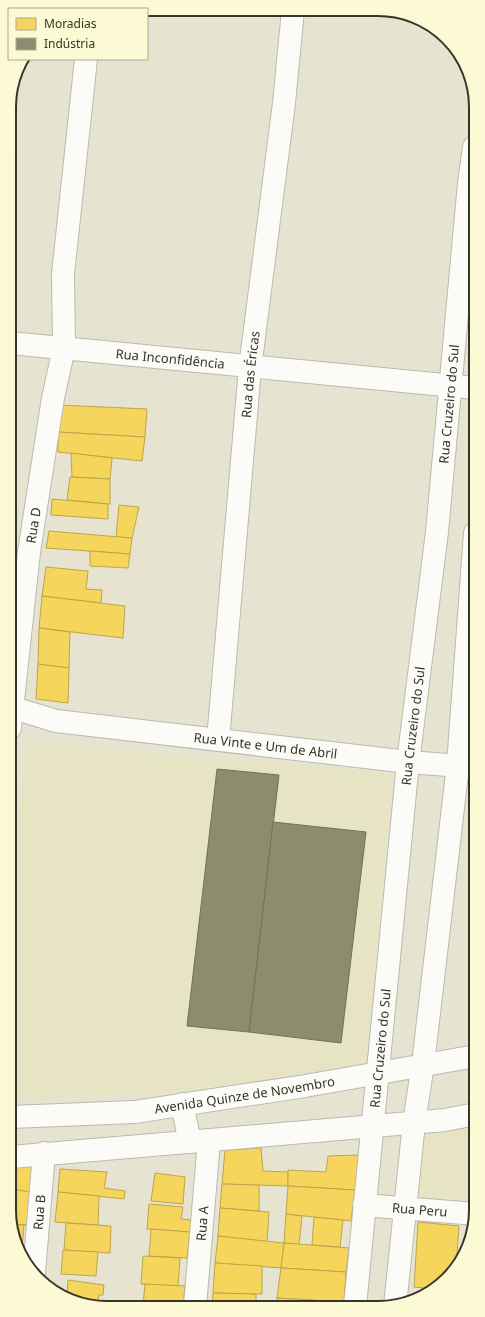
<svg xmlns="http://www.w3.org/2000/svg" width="485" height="1317" font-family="'Noto Sans',sans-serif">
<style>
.built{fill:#e7e4c3}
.homes{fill:#f6d55c;stroke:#bca54c}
.industry{fill:#8c8c6e;stroke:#727259}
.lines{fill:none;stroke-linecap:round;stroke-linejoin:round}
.minor-casing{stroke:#bcbaab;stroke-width:24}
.major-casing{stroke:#bcbaab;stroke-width:24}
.minor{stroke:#fbfbf8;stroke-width:22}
.major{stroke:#fbfbf8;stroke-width:22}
.labels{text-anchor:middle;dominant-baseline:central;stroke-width:4;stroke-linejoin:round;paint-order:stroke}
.street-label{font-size:13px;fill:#363527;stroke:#fcf9d5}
.rim{fill:none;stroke:#363527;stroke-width:2}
</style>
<rect width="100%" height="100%" fill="#e6e4d0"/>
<g class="built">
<polygon points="28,743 392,774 365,1064 176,1091 11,1100 10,887"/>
<polygon points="476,1125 476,1200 419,1196 423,1133"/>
</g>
<g class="homes">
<polygon points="59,405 147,409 145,437 58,432"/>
<polygon points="58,432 145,437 142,461 58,452"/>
<polygon points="71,453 112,458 110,479 72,477"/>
<polygon points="70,477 110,479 110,504 67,500"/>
<polygon points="52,499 108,504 108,519 51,515"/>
<polygon points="119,505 139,507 132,538 116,537"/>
<polygon points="49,531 132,538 130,554 46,548"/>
<polygon points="90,551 130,554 128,568 90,566"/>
<polygon points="46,567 88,571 86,589 102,590 101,603 42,596"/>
<polygon points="42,596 125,606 123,638 39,628"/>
<polygon points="39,628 70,632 69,668 38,664"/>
<polygon points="38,664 69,668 68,703 36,699"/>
<polygon points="261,1148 263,1171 288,1172 288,1186 222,1184 225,1150"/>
<polygon points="359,1155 355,1190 288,1186 288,1170 326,1172 328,1156"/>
<polygon points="35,1165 29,1225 11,1224 11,1167"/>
<polygon points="60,1169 107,1172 104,1188 125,1191 124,1199 58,1192"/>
<polygon points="155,1173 185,1177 183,1204 151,1201"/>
<polygon points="222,1184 259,1185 259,1211 220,1208"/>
<polygon points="288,1186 355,1190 351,1221 286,1214"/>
<polygon points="15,1189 33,1193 29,1225 11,1224 11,1197 14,1197"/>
<polygon points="58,1192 99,1196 98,1225 55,1222"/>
<polygon points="149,1204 183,1207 181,1219 191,1220 190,1232 147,1229"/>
<polygon points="220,1208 269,1212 267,1242 218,1236"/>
<polygon points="286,1214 302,1216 299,1245 284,1243"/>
<polygon points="314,1217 343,1220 340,1247 312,1245"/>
<polygon points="418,1222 459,1226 456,1268 452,1275 434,1289 414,1287"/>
<polygon points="66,1223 111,1226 110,1253 64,1250"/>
<polygon points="11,1224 24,1225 22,1250 11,1230"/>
<polygon points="151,1229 190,1232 187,1258 149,1256"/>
<polygon points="218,1236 284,1243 281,1268 215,1263"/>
<polygon points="284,1243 349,1248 346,1272 281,1268"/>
<polygon points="63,1250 98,1252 96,1276 61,1274"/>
<polygon points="143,1256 180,1258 178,1286 141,1284"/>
<polygon points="215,1263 262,1266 262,1294 213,1293"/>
<polygon points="281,1268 346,1272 344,1302 277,1298"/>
<polygon points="68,1280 104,1285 103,1295 99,1295 97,1306 88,1306 67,1295"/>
<polygon points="145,1284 185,1286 183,1306 143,1306"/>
<polygon points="213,1293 256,1294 256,1306 212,1306"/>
<polygon points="277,1298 344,1302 344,1306 276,1306"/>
</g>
<g class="industry">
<polygon points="217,769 279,775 249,1032 187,1026"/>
<polygon points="273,822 366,832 341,1043 249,1032"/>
</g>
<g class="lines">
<g class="minor-casing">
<g id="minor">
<path id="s1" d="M10,343l465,45"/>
<path id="s2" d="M10,707l46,14 352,41 67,5"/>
<path id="s3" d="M10,728l19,-176 24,-154 11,-50 -1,-74 23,-215"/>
<path id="s4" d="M218,740l32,-372 34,-265 9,-93"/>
<path id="s5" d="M364,1205l112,9"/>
<path id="s6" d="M34,1272l10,-119"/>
<path id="s7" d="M195,1306l14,-165"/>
<path id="s8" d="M355,1306l53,-544 29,-230 32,-349 5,-36"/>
<polyline points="395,1306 414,1123 423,1064 458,765 475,533"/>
</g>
</g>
<g class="major-casing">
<g id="major">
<polyline points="182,1104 190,1142"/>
<path id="s9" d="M11,1117l123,-5 171,-26 171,-30"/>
<polyline points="11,1157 445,1120 476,1114"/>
</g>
</g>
<use href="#minor" class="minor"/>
<use href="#major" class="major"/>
</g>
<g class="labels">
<g class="street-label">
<text stroke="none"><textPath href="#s1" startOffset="161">Rua Inconfidência</textPath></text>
<text stroke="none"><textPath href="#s4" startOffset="367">Rua das Éricas</textPath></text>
<text stroke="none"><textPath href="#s8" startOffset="907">Rua Cruzeiro do Sul</textPath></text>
<text stroke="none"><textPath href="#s3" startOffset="204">Rua D</textPath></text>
<text stroke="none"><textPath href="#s8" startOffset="583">Rua Cruzeiro do Sul</textPath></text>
<text stroke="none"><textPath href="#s2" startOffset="259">Rua Vinte e Um de Abril</textPath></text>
<text stroke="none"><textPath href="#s8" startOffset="259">Rua Cruzeiro do Sul</textPath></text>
<text stroke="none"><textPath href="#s9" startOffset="235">Avenida Quinze de Novembro</textPath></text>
<text stroke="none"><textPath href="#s5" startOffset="56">Rua Peru</textPath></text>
<text stroke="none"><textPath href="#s6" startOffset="60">Rua B</textPath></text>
<text stroke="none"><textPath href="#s7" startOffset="83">Rua A</textPath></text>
</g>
</g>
<path d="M0 0H485V1317H0ZM107 16H378A91 91 0 0 1 469 107V1210A91 91 0 0 1 378 1301H107A91 91 0 0 1 16 1210V107A91 91 0 0 1 107 16Z" fill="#fcf9d5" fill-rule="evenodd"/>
<path class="rim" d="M107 16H378A91 91 0 0 1 469 107V1210A91 91 0 0 1 378 1301H107A91 91 0 0 1 16 1210V107A91 91 0 0 1 107 16Z"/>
<rect x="8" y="8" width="140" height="52" fill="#fcf9d5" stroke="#adab8f"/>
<rect x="16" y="18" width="20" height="12" fill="#f6d55c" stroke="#adab8f"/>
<text x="44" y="28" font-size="12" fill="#363527">Moradias</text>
<rect x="16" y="38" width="20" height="12" fill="#8c8c6e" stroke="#adab8f"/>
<text x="44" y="48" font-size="12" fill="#363527">Indústria</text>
</svg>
